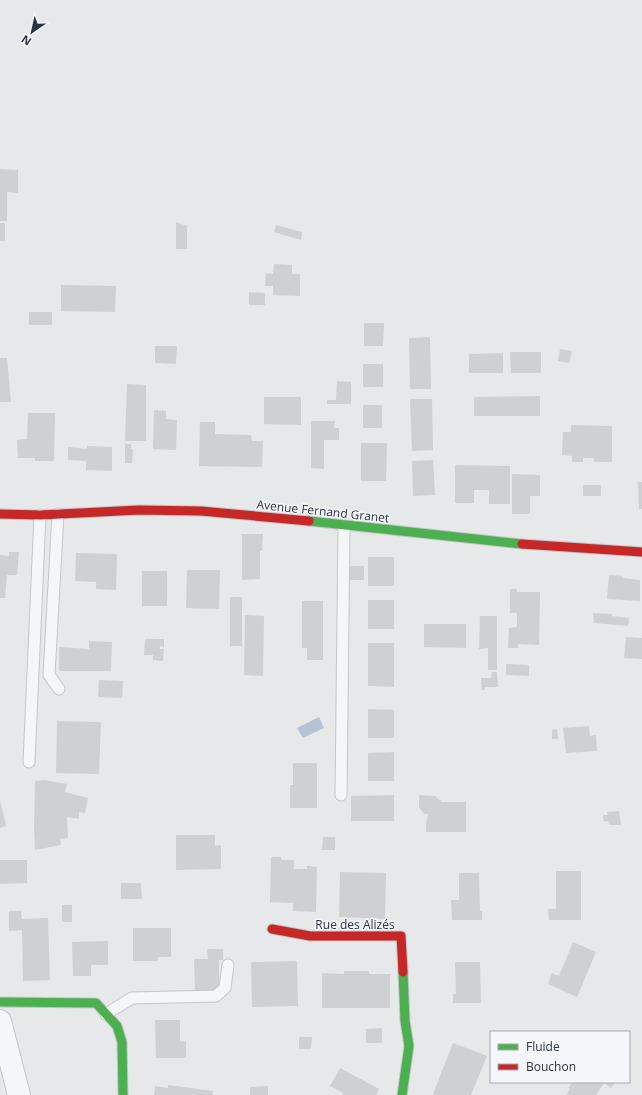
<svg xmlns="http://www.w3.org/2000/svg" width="642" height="1095" font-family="'Open Sans',sans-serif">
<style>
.water{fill:#b4c4d5}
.building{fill:#ced0d3}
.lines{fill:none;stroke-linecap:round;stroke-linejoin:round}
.lane-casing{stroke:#c4c6c8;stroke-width:13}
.street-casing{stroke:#c4c6c8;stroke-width:24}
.fast-casing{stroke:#c4c6c8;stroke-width:11}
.jam-casing{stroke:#c4c6c8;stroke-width:11}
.lane{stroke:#f5f6f7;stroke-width:11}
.street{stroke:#f5f6f7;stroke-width:22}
.fast{stroke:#4caf50;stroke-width:9}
.jam{stroke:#c62828;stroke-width:9}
.labels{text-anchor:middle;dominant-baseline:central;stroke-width:3;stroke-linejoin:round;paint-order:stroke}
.street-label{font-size:12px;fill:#2b3445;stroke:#f4f6f9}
</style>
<rect width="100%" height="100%" fill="#e6e8ea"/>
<polygon class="water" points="319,717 324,728 303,738 297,728"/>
<g class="building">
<polygon points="0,169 18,170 18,193 7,192 7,221 0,221"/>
<polygon points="176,222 187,226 187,249 176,249"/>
<rect x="0" y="223" width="5" height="18"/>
<polygon points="276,225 302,232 301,240 274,232"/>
<polygon points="274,264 292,265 292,274 300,274 300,296 273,295 273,286 265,286 266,273 273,274"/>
<polygon points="61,285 116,286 115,312 61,311"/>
<polygon points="249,292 265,293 265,305 249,305"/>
<rect x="29" y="312" width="23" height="13"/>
<polygon points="364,323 384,323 383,346 364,346"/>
<polygon points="430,337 431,389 410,389 409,338"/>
<polygon points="155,346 177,346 176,364 155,363"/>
<polygon points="560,349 572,351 569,363 558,361"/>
<polygon points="510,352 541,352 541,373 511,373"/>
<polygon points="503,353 503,373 469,373 469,354"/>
<polygon points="0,358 7,358 11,402 0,402"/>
<rect x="363" y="364" width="20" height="23"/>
<polygon points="337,381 351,382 351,404 327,404 327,400 336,400"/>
<polygon points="127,384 146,385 146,441 125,441"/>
<polygon points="540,396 540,416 474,416 474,397"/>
<polygon points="264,397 301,397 301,425 264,424"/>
<polygon points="410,399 432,399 433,450 412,451"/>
<rect x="363" y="405" width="19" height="23"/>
<polygon points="154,410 166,411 166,419 177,420 176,450 153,449"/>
<polygon points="28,413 55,413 54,461 35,461 35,458 18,458 17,440 27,439"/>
<polygon points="311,421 335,421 334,428 339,428 339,440 324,440 324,469 311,468"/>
<polygon points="200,422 215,422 215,434 251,435 252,441 263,441 262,467 199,466"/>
<polygon points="571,425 612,426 612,462 594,462 594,458 583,458 583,462 572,462 572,456 562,455 563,432 571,432"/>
<polygon points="361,443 387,443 386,481 361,481"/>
<polygon points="125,444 131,444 131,449 133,449 132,463 125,463"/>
<polygon points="87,446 112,447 112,471 86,470 86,461 68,460 68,447 87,449"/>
<polygon points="433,460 435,495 413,496 412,461"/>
<polygon points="455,465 510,466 510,504 489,504 489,490 474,490 474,503 455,503"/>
<polygon points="512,474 540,475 540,496 530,496 530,514 512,514"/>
<polygon points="638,482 642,482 642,509 639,509"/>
<rect x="583" y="485" width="18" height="11"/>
<polygon points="242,534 263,534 262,551 260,551 260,579 242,580"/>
<polygon points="9,552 19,552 17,575 7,575 5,598 0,598 0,555 9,556"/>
<polygon points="76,553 117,554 116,590 96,589 96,582 75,581"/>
<rect x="368" y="557" width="26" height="29"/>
<polygon points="349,566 364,566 364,580 350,580"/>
<polygon points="187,570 220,570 219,609 186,608"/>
<rect x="142" y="571" width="25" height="35"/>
<polygon points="609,575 622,576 622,578 640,580 640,601 607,599"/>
<polygon points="510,589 517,589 517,592 540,592 539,645 518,644 518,648 508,648 509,628 517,627 517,613 510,613"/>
<rect x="230" y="597" width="12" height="49"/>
<rect x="368" y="600" width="26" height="29"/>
<polygon points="302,601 323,601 323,660 307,660 307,648 302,648"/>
<polygon points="593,613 612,614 612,616 629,618 628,626 594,623"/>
<polygon points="245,615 264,616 263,676 244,675"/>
<polygon points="480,616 497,616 497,670 488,670 488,648 479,649"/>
<polygon points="424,624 466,624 466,648 424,647"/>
<polygon points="626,637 642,638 642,659 624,658"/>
<polygon points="145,639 164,639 164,647 160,646 160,649 164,649 163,661 153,660 153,655 144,655"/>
<polygon points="89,641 112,642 111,671 59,671 59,647 89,649"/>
<polygon points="368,643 394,643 394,687 368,686"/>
<polygon points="506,664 529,665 529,676 506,675"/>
<polygon points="492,672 497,672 498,687 485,687 485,690 482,690 481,678 491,678"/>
<polygon points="99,680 123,681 122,698 98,697"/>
<polygon points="368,709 394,710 394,738 368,738"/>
<polygon points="57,721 101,722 99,774 56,773"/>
<polygon points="589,726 590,736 596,735 597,751 566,753 563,728"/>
<polygon points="557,729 558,739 552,739 552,730"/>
<polygon points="394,752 394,781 368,781 368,753"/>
<polygon points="293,763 317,763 317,808 290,808 290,785 293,785"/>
<polygon points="44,780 67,784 65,792 88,798 85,813 79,812 79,819 67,817 68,838 60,839 61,845 35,850 34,831 35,781"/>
<polygon points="394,795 394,821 351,821 351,796"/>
<polygon points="419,795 435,796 442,802 466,802 466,832 426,832 426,824 428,814 424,814 419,807"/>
<polygon points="0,800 6,826 0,828"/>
<polygon points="619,811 621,825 609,825 608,821 604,822 603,815 608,815 607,812"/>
<polygon points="176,835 215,835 215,846 221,845 221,869 176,870"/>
<polygon points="323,837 335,837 335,850 322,850"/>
<polygon points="271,857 281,857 281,860 294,860 294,869 307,869 307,866 317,867 316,912 293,911 293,903 270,902"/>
<polygon points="0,860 27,860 27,883 0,884"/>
<polygon points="556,871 581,871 581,920 549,920 548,909 556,909"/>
<polygon points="340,872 386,873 385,919 339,917"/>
<polygon points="459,873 479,873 480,911 482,911 482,920 452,920 451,900 459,900"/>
<polygon points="121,883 141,883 142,899 121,899"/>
<rect x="62" y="905" width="10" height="17"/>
<polygon points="9,911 21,911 22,919 48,918 50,980 23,981 22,930 9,931"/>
<polygon points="133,928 171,928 171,957 158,957 158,961 133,961"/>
<polygon points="108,941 108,965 91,965 91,976 73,976 72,942"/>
<polygon points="573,942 596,952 577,997 548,984 552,973 559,976"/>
<polygon points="207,949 223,949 223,960 219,960 219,990 195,990 194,959 208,959"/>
<polygon points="297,961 298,1006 252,1007 251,962"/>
<polygon points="455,962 480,962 481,1003 453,1003 453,994 456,994"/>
<polygon points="344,971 369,971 369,974 390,974 390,1008 322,1008 322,973 344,974"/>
<polygon points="155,1020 180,1020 180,1041 186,1042 186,1058 156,1058"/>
<polygon points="382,1028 382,1043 366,1043 366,1029"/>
<polygon points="299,1037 312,1037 311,1049 299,1049"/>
<polygon points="453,1043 487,1056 471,1095 436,1095 433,1094"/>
<polygon points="340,1068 379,1089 376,1095 342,1095 343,1093 330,1086"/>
<polygon points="573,1082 615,1082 611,1088 604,1083 596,1095 566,1095 570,1089 568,1088"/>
<polygon points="168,1085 213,1091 212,1095 154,1095 155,1086 168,1088"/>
<polygon points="268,1086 268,1095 250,1095 250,1087"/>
</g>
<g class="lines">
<g class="lane-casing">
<g id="lane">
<polyline points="58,514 49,675 59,689"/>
<polyline points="29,762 40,515"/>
<polyline points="341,795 344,526"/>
<polyline points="106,1014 132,998 216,996 225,988 228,965"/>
</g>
</g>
<g class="street-casing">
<polyline id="street" points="0,1021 19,1095"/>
</g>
<g class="fast-casing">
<g id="fast">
<polyline points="309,521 522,544"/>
<polyline points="0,1002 96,1003 117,1026 122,1042 123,1095"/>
<polyline points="402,1095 409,1046 405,1021 403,972"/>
</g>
</g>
<g class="jam-casing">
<g id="jam">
<polyline points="0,514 40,515 139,510 201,511 309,521"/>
<polyline points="522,544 642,552"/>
<polyline points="272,929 310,936 401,936 403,972"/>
</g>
</g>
<use href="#lane" class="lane"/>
<use href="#street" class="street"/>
<use href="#fast" class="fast"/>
<use href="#jam" class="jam"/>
</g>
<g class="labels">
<g class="street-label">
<text transform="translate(323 511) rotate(6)">Avenue Fernand Granet</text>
<text x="355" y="924">Rue des Alizés</text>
</g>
</g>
<rect x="490" y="1031" width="140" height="52" fill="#f4f6f9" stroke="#a4a8b1"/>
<rect x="498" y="1044" width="20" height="6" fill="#4caf50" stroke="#a4a8b1"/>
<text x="526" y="1051" font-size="12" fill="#2b3445">Fluide</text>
<rect x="498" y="1064" width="20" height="6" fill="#c62828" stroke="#a4a8b1"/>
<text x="526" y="1071" font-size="12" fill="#2b3445">Bouchon</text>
<g transform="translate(32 32) rotate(214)" stroke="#f4f6f9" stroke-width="3" paint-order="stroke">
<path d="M0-3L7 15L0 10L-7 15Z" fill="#2b3445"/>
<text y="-6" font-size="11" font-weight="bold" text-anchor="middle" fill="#2b3445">N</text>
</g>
</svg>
